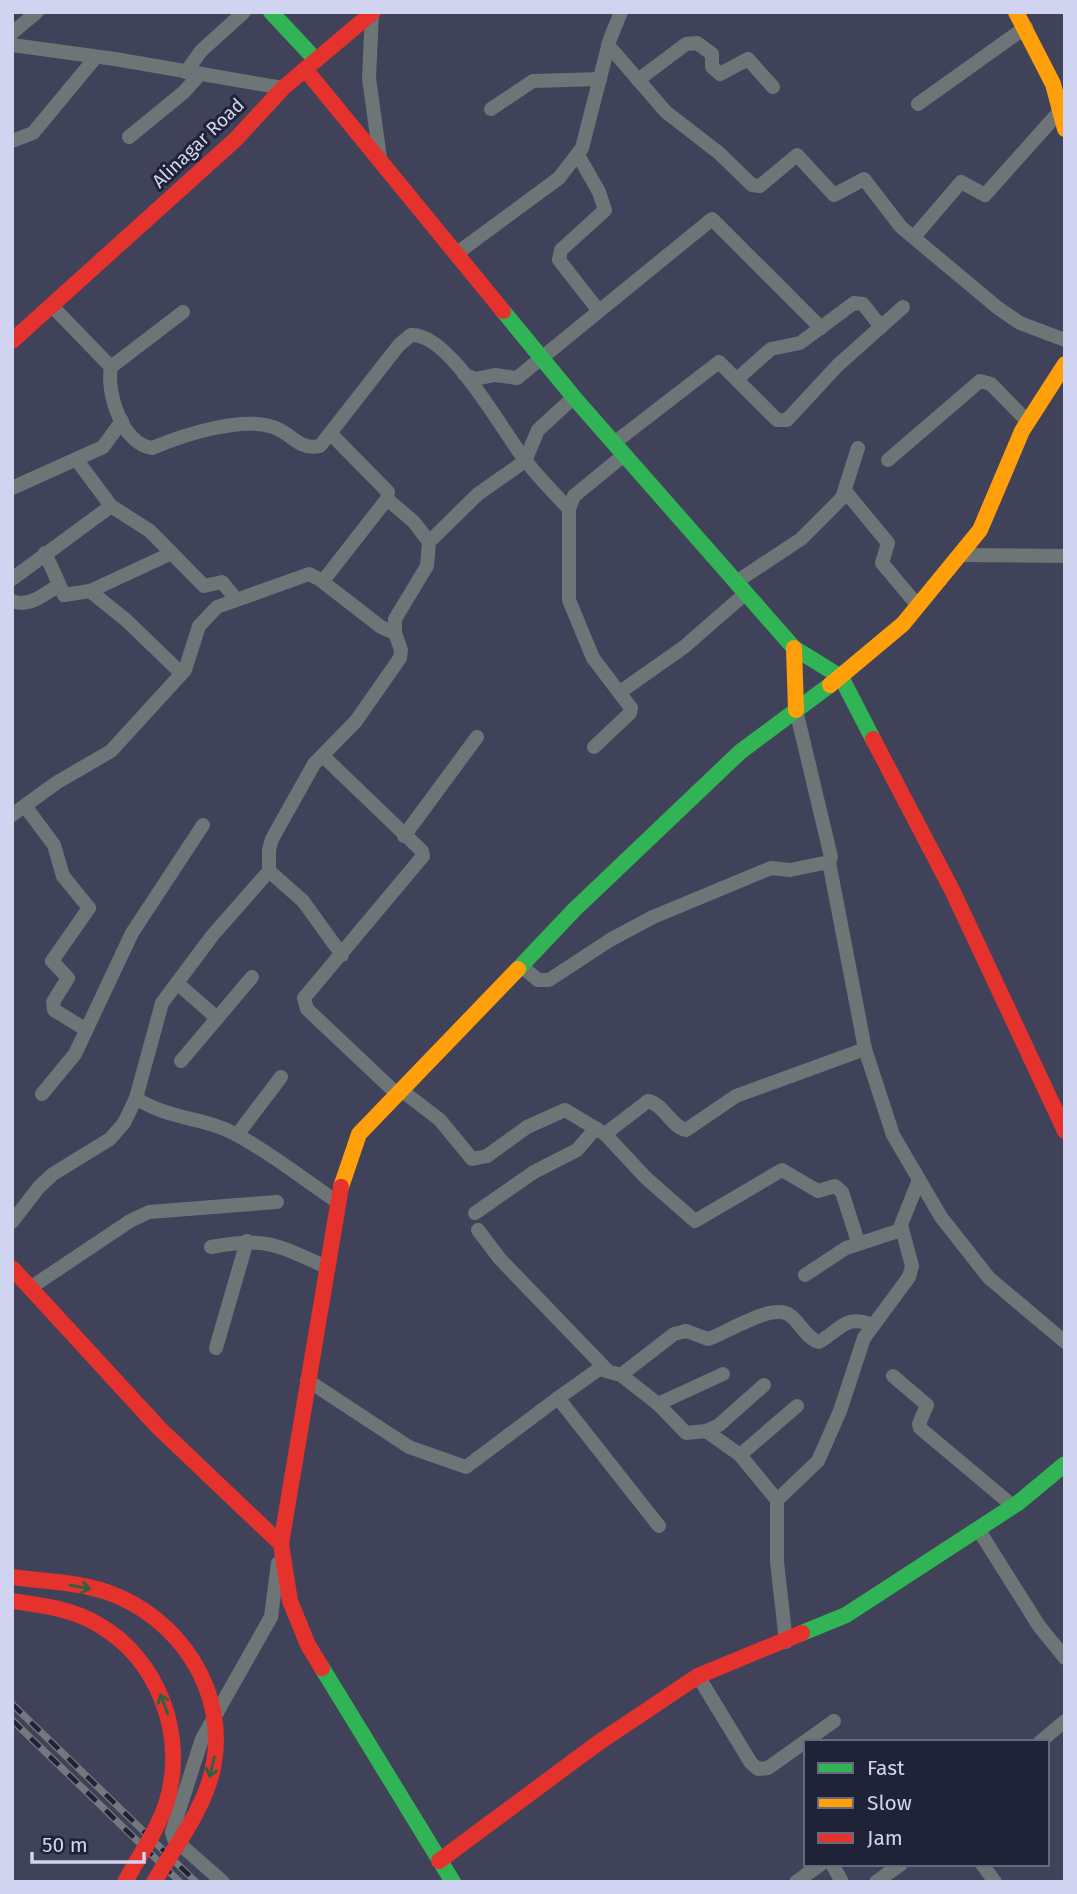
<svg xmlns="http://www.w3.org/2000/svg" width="1077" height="1894" font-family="'Fira Sans',sans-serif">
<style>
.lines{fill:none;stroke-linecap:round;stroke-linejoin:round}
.street{stroke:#6d7576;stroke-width:14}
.fast{stroke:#30b455;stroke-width:16}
.slow{stroke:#ff9f0a;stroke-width:16}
.jam{stroke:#e5322d;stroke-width:16}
.rail-casing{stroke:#75797f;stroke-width:7}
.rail{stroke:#202237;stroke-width:4.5;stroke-dasharray:13;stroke-linecap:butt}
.jam-bridge{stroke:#e5322d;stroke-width:16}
.oneway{stroke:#276444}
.labels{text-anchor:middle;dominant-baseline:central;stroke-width:6;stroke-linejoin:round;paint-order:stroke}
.street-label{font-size:19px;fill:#d1d4f0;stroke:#202237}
</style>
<rect width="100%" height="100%" fill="#40425a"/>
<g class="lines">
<g class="street">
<polyline points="372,13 369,78 380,158"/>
<polyline points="12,33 37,12"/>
<polyline points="12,45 115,59 283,88"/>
<polyline points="608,45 666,112 719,153 752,185 760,186 797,155 834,195 864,179 901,227 998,308 1020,323 1065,340"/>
<polyline points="186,72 201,51 244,12"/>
<polyline points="638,80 686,44 697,43 712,54 712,67 720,74 748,59 773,87"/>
<polyline points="918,104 1026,27"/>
<polyline points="491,109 533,81 600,79"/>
<polyline points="129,137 184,92 200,74"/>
<polyline points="12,141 33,133 96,57"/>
<polyline points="578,155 599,192 605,210 561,250 559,260 599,311"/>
<polyline points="914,237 961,182 985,195 1060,111"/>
<polyline points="456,254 559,178 582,148 610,39 621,12"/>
<path d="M52,306l59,61c-5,25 11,77 41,81 31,-13 89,-32 121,-21 19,6 26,24 47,19l79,-101 12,-10c38,-3 92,97 114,125 13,17 29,33 44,49"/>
<polyline points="111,367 183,312"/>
<polyline points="464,374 475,379 495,375 517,378 712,219 821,328"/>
<polyline points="737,379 771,349 800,343 854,303 863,304 881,327"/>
<polyline points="614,443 719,362 777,420 787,420 838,365 903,307"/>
<polyline points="76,459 111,506 150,531 204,586 222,582 236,599"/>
<polyline points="888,460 980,381 991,384 1028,422"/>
<polyline points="12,488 103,447 122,421"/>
<polyline points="846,492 888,543 882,563 918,606"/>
<polyline points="387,499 414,522 429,542"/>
<polyline points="45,553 64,595 90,591 126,620 181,673"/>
<polyline points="959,555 1065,556"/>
<polyline points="12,579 111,506"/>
<polyline points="323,581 387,499 388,492 331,434"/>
<polyline points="736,582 801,539 842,498 858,448"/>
<polyline points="90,591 172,553"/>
<path d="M12,601c18,7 32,-7 47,-16"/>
<polyline points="620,692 684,647 746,593"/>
<polyline points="796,710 831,857 829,862 865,1049 893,1135 941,1217 989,1278 1065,1342"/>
<polyline points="594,747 630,713 631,708 593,658 569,600 569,509 574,496 624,455"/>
<polyline points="323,756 422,851 423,856 304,998 307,1009 397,1094"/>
<polyline points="25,806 54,845 63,876 89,908 52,961 68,978 53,1002 54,1010 85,1029"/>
<polyline points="12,815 56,783 111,751 185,670 199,626 217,607 309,574 319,579 381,627 395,633"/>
<polyline points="404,836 477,737"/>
<polyline points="269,871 303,901 342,955"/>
<polyline points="521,966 538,980 549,980 610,940 653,917 771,868 790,870 829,862"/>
<polyline points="177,983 217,1018"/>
<polyline points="181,1061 252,977"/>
<polyline points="401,1090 440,1120 472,1159 487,1156 527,1127 565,1110 605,1134 646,1178 695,1221 782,1170 818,1191 835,1186 842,1192 858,1242"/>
<polyline points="42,1094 75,1054 132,933 203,825"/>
<path d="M136,1098c35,23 67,18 101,37 34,18 66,44 99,66"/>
<path d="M605,1134l43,-33c16,3 22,25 38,29l50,-34 129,-47"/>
<polyline points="237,1135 281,1077"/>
<polyline points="475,1213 534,1172 577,1150 596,1128"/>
<polyline points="12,1222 39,1187 53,1174 110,1139 124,1123 136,1098 162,1003 212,936 269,871 269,850 272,839 314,764 356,721 400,658 401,650 395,633 395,619 427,566 429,542 478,494 525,461 538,430 574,397"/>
<polyline points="478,1230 500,1259 606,1369"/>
<path d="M211,1247c55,-10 64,-3 113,19"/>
<polyline points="805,1275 846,1248 901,1230"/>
<polyline points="30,1288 130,1221 149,1212 277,1202"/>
<polyline points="216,1348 247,1241"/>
<path d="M621,1375l53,-41 12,-3 22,8c19,-6 66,-38 83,-23 10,8 15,22 28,26 23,-13 25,-28 54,-17"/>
<polyline points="893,1376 927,1405 919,1424 920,1428 1013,1506"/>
<polyline points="307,1380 409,1447 466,1467 558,1398 659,1526"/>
<polyline points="764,1385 719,1425 706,1431 740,1455 777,1500"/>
<polyline points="558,1398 599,1369 621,1375 658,1404 723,1374"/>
<polyline points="658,1404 686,1433 706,1431"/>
<polyline points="740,1455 797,1406"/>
<polyline points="978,1529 1039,1626 1065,1658"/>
<polyline points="786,1642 777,1562 777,1500 818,1461 840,1411 864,1338 909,1277 912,1266 901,1225 918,1182"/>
<polyline points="698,1676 751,1763 758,1769 768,1768 834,1721"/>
<polyline points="1040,1742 1065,1721"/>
<polyline points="832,1864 842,1882"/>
<polyline points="982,1864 995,1882"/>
<polyline points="223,1882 174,1839 172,1832 202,1739 271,1617 278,1563"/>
<polyline points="796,1882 821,1864"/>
<polyline points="876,1882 901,1864"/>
</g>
<g class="fast">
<polyline points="271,12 316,60"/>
<polyline points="503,311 577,401 794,648 841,677 873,739"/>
<polyline points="518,969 574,910 740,752 830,685"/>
<polyline points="802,1633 846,1615 1018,1503 1065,1464"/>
<polyline points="322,1668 453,1882"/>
</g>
<g class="slow">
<polyline points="1016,12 1053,84 1065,129"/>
<polyline points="794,648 796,710"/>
<polyline points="830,685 903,624 980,530 1022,431 1065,364"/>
<polyline points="341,1187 359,1134 518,969"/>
</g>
<g class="jam">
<polyline points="305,69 503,311"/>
<polyline points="12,341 236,139 283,88 373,12"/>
<polyline points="873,739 953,892 1065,1131"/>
<polyline points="12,1268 159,1428 281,1544 290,1601 308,1645 322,1668"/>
<polyline points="281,1544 341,1187"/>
<polyline points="439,1861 598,1743 698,1676 802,1633"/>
</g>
<g class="rail-casing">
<g id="rail">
<polyline points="12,1704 196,1882"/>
<polyline points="12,1720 180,1882"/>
</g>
</g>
<use href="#rail" class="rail"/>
<g class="jam-bridge">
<path d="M12,1577c31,4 65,5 95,15 72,25 122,100 106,176 -9,42 -38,78 -59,114"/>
<path d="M12,1601c29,4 61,8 87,24 60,35 87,110 68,176 -9,29 -28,55 -42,81"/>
</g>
</g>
<defs><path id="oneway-shaft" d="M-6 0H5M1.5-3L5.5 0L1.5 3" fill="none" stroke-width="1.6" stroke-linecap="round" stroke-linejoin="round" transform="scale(1.75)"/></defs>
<g class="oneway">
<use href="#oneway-shaft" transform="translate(80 1587) rotate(10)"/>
<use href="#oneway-shaft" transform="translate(164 1704) rotate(-111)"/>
<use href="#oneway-shaft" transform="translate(212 1767) rotate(103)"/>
</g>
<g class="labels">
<g class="street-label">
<text transform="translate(198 143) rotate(-44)">Alinagar Road</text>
</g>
</g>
<rect width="1077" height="1894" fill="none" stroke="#d1d4f0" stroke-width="28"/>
<rect x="804" y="1740" width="245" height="126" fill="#202237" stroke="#676981" stroke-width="2"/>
<rect x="818" y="1763" width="35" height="10" fill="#30b455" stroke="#676981" stroke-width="2"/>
<text x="867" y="1775" font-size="21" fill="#d1d4f0">Fast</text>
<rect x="818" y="1798" width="35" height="10" fill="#ff9f0a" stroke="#676981" stroke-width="2"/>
<text x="867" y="1810" font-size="21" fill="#d1d4f0">Slow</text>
<rect x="818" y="1833" width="35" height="10" fill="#e5322d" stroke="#676981" stroke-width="2"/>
<text x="867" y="1845" font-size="21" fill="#d1d4f0">Jam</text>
<path d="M32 1852v10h112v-10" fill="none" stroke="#d1d4f0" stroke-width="3.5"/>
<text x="42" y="1852" font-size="21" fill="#d1d4f0" stroke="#202237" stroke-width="5" paint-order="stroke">50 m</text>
</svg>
